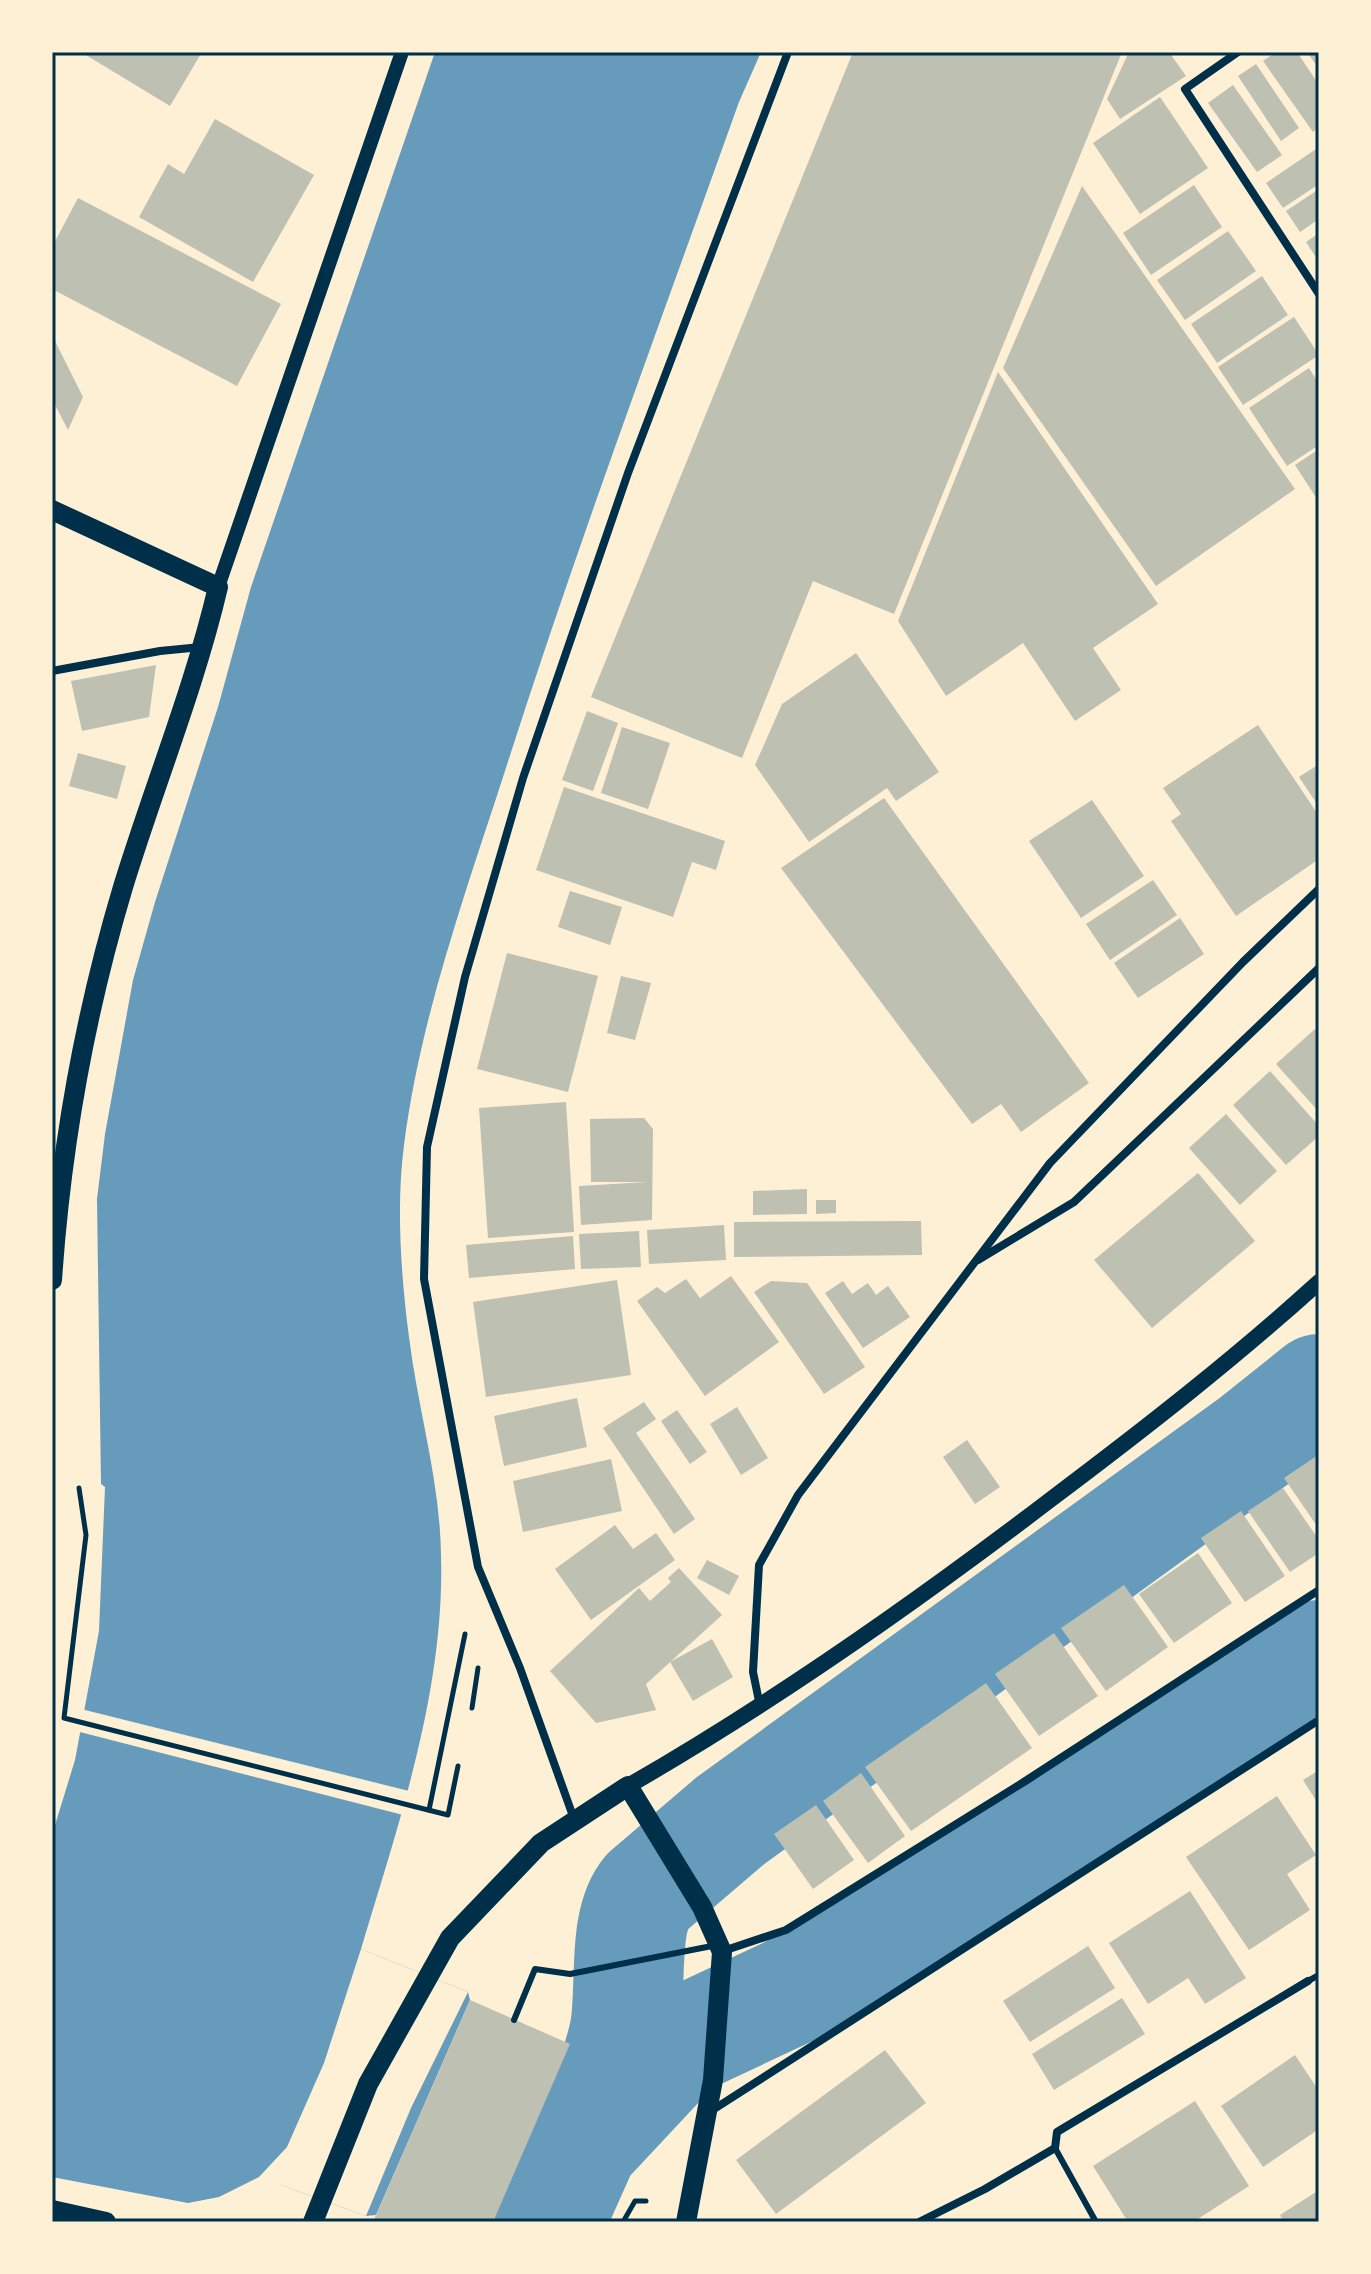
<svg xmlns="http://www.w3.org/2000/svg" width="1371" height="2274" font-family="Quicksand,sans-serif">
<style>
.water{fill:#669bbc}
.pier{fill:#fdf0d5}
.lines{fill:none;stroke-linecap:round;stroke-linejoin:round}
.river{stroke:#669bbc;stroke-width:110}
.building{fill:#bec0b2}
.path{stroke:#003049;stroke-width:5}
.service{stroke:#003049;stroke-width:6}
.minor{stroke:#003049;stroke-width:8}
.tertiary{stroke:#003049;stroke-width:14}
.secondary{stroke:#003049;stroke-width:16}
.primary{stroke:#003049;stroke-width:20}
.neatline{fill:none;stroke:#003049;stroke-width:3}
</style>
<rect width="100%" height="100%" fill="#fdf0d5"/>
<g class="water">
<path d="M435,52h326l-22,50c-80,224 -163,446 -235,672 -39,120 -84,245 -100,371 -8,61 -3,131 5,192 9,73 31,143 32,218 4,135 -42,267 -80,394l107,43 2,8 -94,215 -10,1 -107,-39 -17,45h-190v-387l23,-75 24,-129 6,-144 -4,-3 -4,-285 8,-65 28,-154 22,-78 63,-195 33,-120z"/>
<polygon points="633,1868 669,1921 677,1978 667,2090 606,2222 493,2222 587,2002 609,1904"/>
</g>
<g class="pier">
<polygon points="81,1709 413,1792 409,1810 407,1816 76,1731"/>
<polygon points="361,1949 468,1992 411,2108 366,2216 281,2185 279,2188 261,2182 246,2222 52,2222 52,2177 188,2203 219,2197 259,2177 287,2147 324,2063"/>
</g>
<g class="lines">
<g class="river">
<polyline points="593,2135 679,2043 792,1990 1319,1655"/>
<path d="M550,2222c25,-62 59,-123 74,-188 9,-42 -3,-111 23,-142l83,-71 524,-380 65,-52"/>
</g>
</g>
<g class="building">
<polygon points="81,52 202,52 170,106"/>
<polygon points="853,52 1122,52 894,614 813,581 742,758 591,697"/>
<polygon points="1129,52 1169,52 1186,76 1120,119 1107,99"/>
<polygon points="1276,52 1297,52 1319,85 1319,127 1313,132 1263,61"/>
<polygon points="1307,52 1319,52 1319,69"/>
<polygon points="1256,64 1299,128 1281,141 1238,76"/>
<polygon points="1233,85 1282,155 1257,172 1208,103"/>
<polygon points="1160,97 1208,168 1140,214 1093,143"/>
<polygon points="215,119 314,175 253,282 139,217 168,164 184,174"/>
<polygon points="1319,147 1319,184 1283,208 1266,183"/>
<polygon points="1194,185 1222,227 1151,275 1123,233"/>
<polygon points="1082,186 1295,489 1156,586 1003,368"/>
<polygon points="1319,189 1319,219 1300,232 1286,211"/>
<polygon points="78,198 281,304 237,386 52,289 52,247"/>
<polygon points="1228,231 1256,271 1185,320 1157,280"/>
<polygon points="1319,233 1319,262 1306,242"/>
<polygon points="1262,276 1288,315 1217,363 1191,324"/>
<polygon points="1294,317 1319,355 1243,405 1218,367"/>
<polygon points="52,335 83,397 68,430 52,399"/>
<polygon points="1309,368 1319,384 1319,445 1287,466 1249,408"/>
<polygon points="998,372 1158,604 1093,648 1121,690 1075,721 1023,643 946,696 898,621"/>
<polygon points="1319,449 1319,502 1295,465"/>
<polygon points="856,653 939,772 896,801 887,788 809,842 755,765 782,704"/>
<polygon points="156,665 149,717 82,731 71,681"/>
<polygon points="587,711 618,723 593,791 562,780"/>
<polygon points="1258,725 1319,816 1319,859 1236,916 1171,821 1181,814 1163,788"/>
<polygon points="622,727 670,743 648,809 601,793"/>
<polygon points="78,753 126,766 117,799 69,786"/>
<polygon points="1319,764 1319,807 1299,777"/>
<polygon points="564,787 725,841 716,870 692,862 673,917 536,870"/>
<polygon points="884,798 1089,1083 1021,1132 1001,1104 972,1124 781,868"/>
<polygon points="1092,800 1144,876 1081,918 1029,841"/>
<polygon points="1153,880 1177,915 1110,960 1086,924"/>
<polygon points="570,891 622,907 610,945 558,927"/>
<polygon points="1180,918 1204,954 1138,998 1114,963"/>
<polygon points="507,953 598,976 568,1092 477,1069"/>
<polygon points="621,976 651,983 635,1040 607,1033"/>
<polygon points="1315,1029 1319,1033 1319,1112 1276,1064"/>
<polygon points="1270,1071 1319,1126 1319,1136 1286,1165 1233,1105"/>
<polygon points="566,1102 574,1232 488,1238 479,1108"/>
<polygon points="1226,1114 1277,1171 1240,1205 1189,1148"/>
<polygon points="644,1118 653,1129 652,1220 581,1225 579,1186 647,1182 591,1182 590,1119"/>
<polygon points="1198,1173 1255,1241 1152,1328 1094,1260"/>
<polygon points="807,1189 807,1214 753,1215 753,1191"/>
<polygon points="816,1200 836,1200 836,1213 816,1214"/>
<polygon points="921,1221 922,1255 734,1257 734,1222"/>
<polygon points="724,1225 726,1260 649,1264 647,1230"/>
<polygon points="639,1231 641,1267 581,1269 579,1234"/>
<polygon points="573,1236 575,1269 469,1278 466,1245"/>
<polygon points="731,1276 779,1342 705,1396 637,1301 657,1287 665,1293 686,1279 700,1298"/>
<polygon points="617,1280 631,1375 486,1397 473,1302"/>
<polygon points="771,1281 807,1283 865,1367 824,1394 754,1292"/>
<polygon points="843,1281 852,1294 868,1283 876,1295 888,1286 910,1317 863,1348 825,1293"/>
<polygon points="577,1398 587,1447 504,1466 494,1416"/>
<polygon points="644,1402 656,1419 636,1433 695,1519 674,1534 603,1428"/>
<polygon points="737,1407 768,1458 741,1475 710,1424"/>
<polygon points="677,1410 707,1452 690,1464 661,1421"/>
<polygon points="967,1440 1000,1487 975,1504 943,1457"/>
<polygon points="1318,1455 1319,1457 1319,1529 1284,1478"/>
<polygon points="611,1459 622,1511 523,1532 513,1481"/>
<polygon points="1283,1488 1319,1540 1319,1553 1290,1572 1248,1511"/>
<polygon points="1241,1511 1285,1576 1245,1602 1201,1538"/>
<polygon points="615,1525 633,1549 656,1533 675,1560 591,1620 555,1569"/>
<polygon points="1198,1553 1232,1603 1174,1643 1139,1594"/>
<polygon points="707,1560 739,1576 729,1595 697,1578"/>
<polygon points="679,1568 722,1615 646,1684 656,1710 596,1723 550,1671 639,1588 650,1601 671,1582 668,1578"/>
<polygon points="1124,1585 1168,1647 1106,1691 1061,1628"/>
<polygon points="1054,1633 1098,1696 1039,1736 995,1674"/>
<polygon points="712,1639 733,1677 693,1701 670,1662"/>
<polygon points="986,1683 1032,1748 911,1831 865,1767"/>
<polygon points="1319,1770 1319,1805 1303,1780"/>
<polygon points="861,1773 905,1836 868,1863 823,1801"/>
<polygon points="1277,1796 1316,1855 1287,1874 1310,1910 1249,1950 1186,1857"/>
<polygon points="816,1805 854,1860 813,1889 774,1834"/>
<polygon points="1190,1891 1246,1978 1205,2004 1188,1978 1148,2004 1109,1943"/>
<polygon points="1088,1946 1115,1988 1030,2042 1003,2001"/>
<polygon points="1122,1998 1145,2034 1054,2090 1032,2054"/>
<polygon points="470,2000 570,2044 493,2222 373,2222"/>
<polygon points="885,2050 926,2103 776,2214 736,2160"/>
<polygon points="1295,2055 1319,2091 1319,2129 1263,2167 1221,2106"/>
<polygon points="1195,2101 1249,2186 1193,2222 1128,2222 1093,2166"/>
<polygon points="1319,2190 1319,2222 1284,2222 1280,2215"/>
</g>
<g class="lines">
<g class="path">
<polyline points="79,1488 86,1535 64,1718 448,1815 458,1766"/>
<polyline points="472,1708 478,1668"/>
<polyline points="429,1810 465,1634"/>
<polyline points="623,2222 635,2201 646,2201"/>
</g>
<g class="service">
<polyline points="1308,1981 1319,1975"/>
<polyline points="514,2020 535,1969 570,1974 717,1945"/>
<polyline points="1055,2148 1096,2222"/>
</g>
<g class="minor">
<polyline points="1238,52 1185,89 1319,294"/>
<polyline points="52,671 160,651 201,647"/>
<polyline points="978,1260 1074,1202 1319,968"/>
<polyline points="760,1706 753,1672 759,1565 798,1495 1050,1163 1243,962 1319,889"/>
<polyline points="574,1819 520,1668 478,1567 424,1279 427,1147 465,977 523,778 628,473 788,52"/>
<polyline points="723,1951 786,1930 1027,1780 1319,1590"/>
<polyline points="711,2111 1319,1720"/>
<polyline points="919,2222 985,2189 1055,2148 1057,2132 1308,1981"/>
</g>
<polyline class="tertiary" points="218,587 402,52"/>
<path class="secondary" d="M628,1786c148,-85 287,-183 422,-286 93,-70 183,-140 269,-218"/>
<g class="primary">
<path d="M52,510l166,77c-24,102 -64,199 -95,300 -38,127 -62,261 -71,393"/>
<polyline points="52,2210 106,2222"/>
<polyline points="313,2222 368,2084 450,1938 541,1843 628,1786 702,1907 722,1952 713,2080 686,2222"/>
</g>
</g>
<rect width="1371" height="2274" fill="none" stroke="#fdf0d5" stroke-width="108"/>
<rect x="54" y="54" width="1263" height="2166" class="neatline"/>
</svg>
